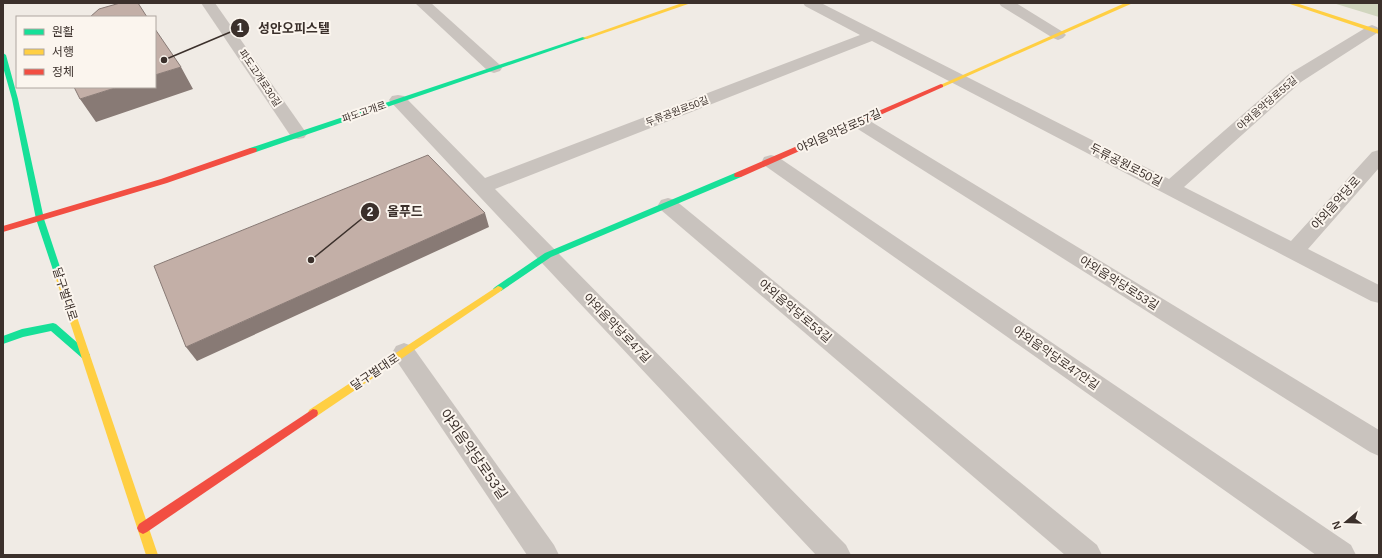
<svg xmlns="http://www.w3.org/2000/svg" width="1382" height="558" font-family="Arial,'Noto Sans KR',sans-serif">
<style>
.green{fill:#d1d6bf}
.lines{fill:none;stroke-linecap:round;stroke-linejoin:round}
.street{fill:#c9c3be;fill-rule:evenodd}
.fast{fill:#16e098;fill-rule:evenodd}
.slow{fill:#ffcf43;fill-rule:evenodd}
.jam{fill:#f24e42;fill-rule:evenodd}
.shaded-wall{fill:#887a75}
.building{fill:#c3afa7;stroke:#887a75}
.labels{text-anchor:middle;dominant-baseline:central;stroke-width:4;stroke-linejoin:round;paint-order:stroke}
.far-street-label{font-size:10px;fill:#3b302b;stroke:#fbf5ee}
.street-label{font-size:12px;fill:#3b302b;stroke:#fbf5ee}
.near-street-label{font-size:14px;fill:#3b302b;stroke:#fbf5ee}
.leader{fill:none;stroke:#3b302b;stroke-width:1.5}
.callout-dot{fill:#3b302b;stroke:#fbf5ee;stroke-width:1.5}
.mark-label{font-size:12px;text-anchor:middle;font-weight:bold;fill:#fff}
.callout-label{font-size:13px;text-anchor:middle;font-weight:bold;fill:#3b302b;stroke:#fbf5ee;stroke-width:4;stroke-linejoin:round;paint-order:stroke}
</style>
<rect width="100%" height="100%" fill="#f0ebe5"/>
<polygon class="green" points="1333,3 1379,3 1379,17"/>
<g class="lines">
<g class="street">
<polygon points="201,3 215,3 307,134 304,138 298,139 292,138"/>
<polygon points="415,3 431,3 500,65 502,68 500,71 494,73 488,71"/>
<polygon points="803,3 821,3 1169,179 1289,74 1367,27 1372,25 1377,27 1379,29 1377,33 1301,82 1184,187 1291,241 1372,152 1379,150 1379,168 1308,249 1379,285 1379,303 1371,301 872,41 495,189 846,545 851,555 816,555 389,100 392,96 398,95 404,96 485,178 860,35 805,6"/>
<polygon points="999,3 1016,3 1063,32 1066,35 1063,38 1058,40 1053,38 1001,6"/>
<polygon points="859,117 865,118 1379,430 1379,456 1370,452 853,126 850,122 853,118"/>
<polygon points="771,155 778,157 1351,545 1356,555 1316,555 764,165 762,161 764,157"/>
<polygon points="668,198 675,200 1097,545 1102,555 1065,555 661,210 658,205 661,200"/>
<polygon points="404,343 412,346 554,545 559,555 527,555 396,360 392,353 396,346"/>
</g>
<g class="fast">
<polygon points="583,37 588,38 256,152 250,152 249,150 250,148"/>
<polygon points="3,53 6,55 18,99 44,219 63,276 59,279 55,276 36,219 12,99 3,67"/>
<polygon points="735,173 741,173 742,175 741,177 551,257 501,291 495,291 493,289 495,287 545,253"/>
<polygon points="53,323 56,324 88,352 90,355 88,358 85,359 82,358 51,331 23,337 3,344 3,336 22,329"/>
</g>
<g class="slow">
<polygon points="682,3 691,3 587,39 582,38"/>
<polygon points="1125,3 1133,3 943,87 939,87 938,86"/>
<polygon points="1287,3 1296,3 1379,30 1379,34"/>
<polygon points="59,273 63,276 158,555 146,555 55,276"/>
<polygon points="498,286 501,287 503,289 501,291 317,416 313,417 309,416 308,413 309,410"/>
</g>
<g class="jam">
<polygon points="941,84 943,85 943,87 741,177 735,177 734,175 735,173"/>
<polygon points="250,148 256,148 257,150 256,152 167,183 3,232 3,226 161,179"/>
<polygon points="313,409 317,410 318,413 317,416 147,532 143,534 139,532 137,528 139,524"/>
</g>
</g>
<g class="shaded-wall">
<polygon points="181,67 193,89 96,122 80,99 118,87 155,87 155,75"/>
<polygon points="485,213 489,227 197,361 186,347"/>
</g>
<g class="building">
<polygon points="120,3 138,3 147,17 90,17 99,9"/>
<polygon points="155,29 181,67 155,75"/>
<polygon points="74,87 118,87 80,99"/>
<polygon points="428,155 485,213 186,347 154,266"/>
</g>
<g class="labels">
<g class="far-street-label">
<text transform="translate(260 78) rotate(56)">파도고개로30길</text>
<text transform="translate(1267 103) rotate(-41)">야외음악당로55길</text>
<text transform="translate(677 111) rotate(-21)">두류공원로50길</text>
<text transform="translate(364 112) rotate(-19)">파도고개로</text>
</g>
<g class="street-label">
<text transform="translate(839 131) rotate(-24)">야외음악당로57길</text>
<text transform="translate(1126 165) rotate(27)">두류공원로50길</text>
<text transform="translate(1336 203) rotate(-48)">야외음악당로</text>
<text transform="translate(1119 283) rotate(32)">야외음악당로53길</text>
<text transform="translate(65 294) rotate(72)">달구벌대로</text>
<text transform="translate(795 311) rotate(40)">야외음악당로53길</text>
<text transform="translate(617 328) rotate(46)">야외음악당로47길</text>
<text transform="translate(1056 358) rotate(35)">야외음악당로47안길</text>
<text transform="translate(375 372) rotate(-34)">달구벌대로</text>
</g>
<g class="near-street-label">
<text transform="translate(474 454) rotate(55)">야외음악당로53길</text>
</g>
</g>
<path class="leader" d="M164 60L240 28M311 260L370 212"/>
<g class="callout-dot">
<circle cx="164" cy="60" r="4"/>
<circle cx="311" cy="260" r="4"/>
<circle cx="240" cy="28" r="10"/>
<circle cx="370" cy="212" r="10"/>
</g>
<g class="mark-label">
<text x="240" y="32">1</text>
<text x="370" y="216">2</text>
</g>
<g class="callout-label">
<text x="294" y="33">성안오피스텔</text>
<text x="405" y="216">올푸드</text>
</g>
<rect width="1382" height="558" fill="none" stroke="#3b302b" stroke-width="8"/>
<rect x="16" y="16" width="140" height="72" fill="#fbf5ee" stroke="#aea6a0"/>
<rect x="24" y="29" width="20" height="6" fill="#16e098" stroke="#aea6a0"/>
<text x="52" y="36" font-size="12" fill="#3b302b">원활</text>
<rect x="24" y="49" width="20" height="6" fill="#ffcf43" stroke="#aea6a0"/>
<text x="52" y="56" font-size="12" fill="#3b302b">서행</text>
<rect x="24" y="69" width="20" height="6" fill="#f24e42" stroke="#aea6a0"/>
<text x="52" y="76" font-size="12" fill="#3b302b">정체</text>
<g transform="translate(1346 522) rotate(251)" stroke="#fbf5ee" stroke-width="3" paint-order="stroke">
<path d="M0-3L7 15L0 10L-7 15Z" fill="#3b302b"/>
<text y="-6" font-size="11" font-weight="bold" text-anchor="middle" fill="#3b302b">N</text>
</g>
</svg>
